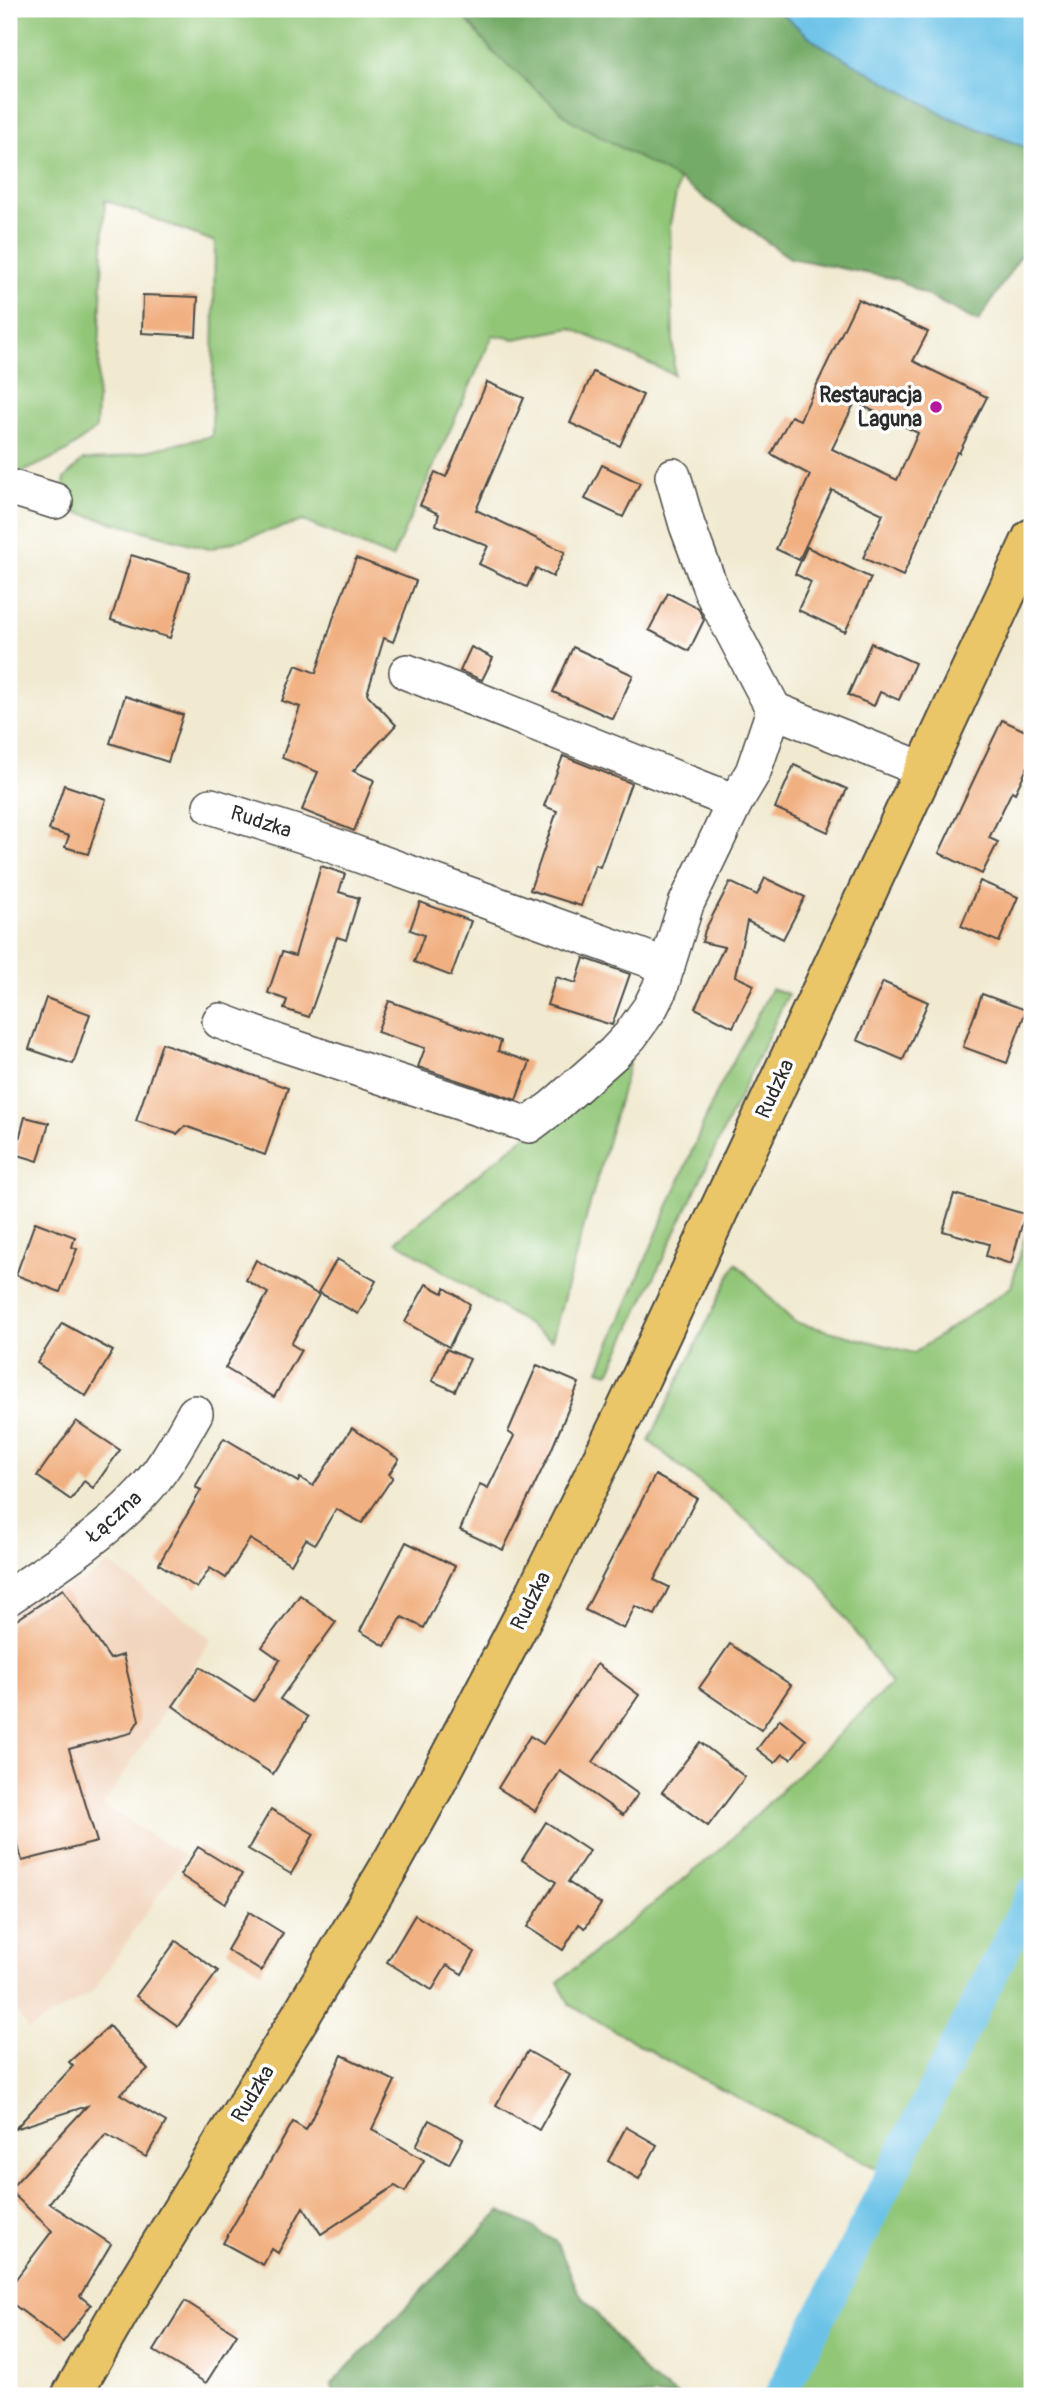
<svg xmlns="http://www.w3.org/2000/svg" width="1041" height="2405" font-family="Pangolin,sans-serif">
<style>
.built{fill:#f2d5be}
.green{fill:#91c677;stroke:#5e7851;stroke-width:2}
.forest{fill:#74ab68;stroke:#506b4a;stroke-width:2}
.water{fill:#6ac2e7;stroke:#4a7689;stroke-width:2}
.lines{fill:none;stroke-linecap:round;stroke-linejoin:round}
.canal{stroke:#6ac2e7;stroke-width:32}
.building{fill:#f1b081;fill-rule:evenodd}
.minor-casing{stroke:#494844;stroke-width:38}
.major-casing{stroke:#494844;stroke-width:42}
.minor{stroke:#fff;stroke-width:35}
.major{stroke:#ebc669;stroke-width:38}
.poi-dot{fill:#b5179e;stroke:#fff;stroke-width:2.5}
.labels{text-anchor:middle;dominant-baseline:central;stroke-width:7;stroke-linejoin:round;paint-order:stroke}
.poi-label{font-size:21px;font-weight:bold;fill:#2b2b2b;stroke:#fff;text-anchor:end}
.street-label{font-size:21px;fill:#2b2b2b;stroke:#fff}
</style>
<rect width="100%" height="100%" fill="#fff"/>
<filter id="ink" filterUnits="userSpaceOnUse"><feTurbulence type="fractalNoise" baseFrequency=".0143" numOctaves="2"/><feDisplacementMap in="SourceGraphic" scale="14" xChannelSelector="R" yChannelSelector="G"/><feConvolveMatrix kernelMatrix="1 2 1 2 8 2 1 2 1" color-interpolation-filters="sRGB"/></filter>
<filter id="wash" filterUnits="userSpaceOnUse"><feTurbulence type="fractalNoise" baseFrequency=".00686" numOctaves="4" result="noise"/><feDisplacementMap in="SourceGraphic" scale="28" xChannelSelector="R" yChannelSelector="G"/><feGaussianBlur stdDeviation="1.57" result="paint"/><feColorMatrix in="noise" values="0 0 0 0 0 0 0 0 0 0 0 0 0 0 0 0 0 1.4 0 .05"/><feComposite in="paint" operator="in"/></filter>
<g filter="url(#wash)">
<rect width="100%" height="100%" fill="#f1ead1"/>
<polygon class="built" points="108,1563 212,1638 103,1806 185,1856 93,1991 28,2030 10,2002 9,1993 9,1607 50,1583 85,1581"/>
<g class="green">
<polygon points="9,9 458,9 493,52 571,120 679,180 670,224 674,375 571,328 515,339 493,335 392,558 303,521 209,549 68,510 64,479 83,460 110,459 212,436 215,242 105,200 96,429 66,452 12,477 9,475"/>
<polygon points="771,989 788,994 609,1373 599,1370 716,1094"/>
<polygon points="630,1061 552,1340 396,1241 524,1137"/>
<polygon points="1032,1210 1032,2396 772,2396 882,2171 684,2070 570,2005 558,1982 723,1847 891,1684 816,1577 649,1441 736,1263 794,1322 914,1353 1011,1287"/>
</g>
<g class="forest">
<polygon points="458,9 776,9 816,42 949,117 1032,150 1032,238 978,322 896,279 790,258 679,180 571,120 493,52"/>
<polygon points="500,2211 533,2227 557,2243 578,2291 649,2378 679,2396 335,2396 331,2384"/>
</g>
<polygon class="water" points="776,9 1032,9 1032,150 949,117 816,42"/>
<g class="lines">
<polyline class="canal" points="780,2396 1032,1894"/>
</g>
<g id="blocks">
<g class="building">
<polygon points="143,295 198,297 196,336 142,333"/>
<path d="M858,299l70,33 -15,29 74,36 -28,56 -2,-1 -54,124 -40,-18 20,-44 -51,-24 -33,70 -23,-11 34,-74 -39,-21 20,-38 9,4zM855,402l63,31 -21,47 -65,-31z"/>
<polygon points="593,372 643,395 620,446 570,423"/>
<polygon points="487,382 524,398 476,510 565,552 553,577 536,568 527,587 479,564 488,546 436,525 439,514 420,505 435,472 446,477"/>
<polygon points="602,465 640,483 623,517 585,499"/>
<polygon points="807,547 871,578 845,632 798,610 811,582 795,574"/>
<polygon points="131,555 190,573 170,638 111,620"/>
<polygon points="356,558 416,581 393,642 384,638 367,694 396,725 353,771 374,780 354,831 302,810 318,772 282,758 300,707 282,701 296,665 316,673 333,619"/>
<polygon points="668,593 698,608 704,620 689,651 649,630"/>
<polygon points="871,643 915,663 899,700 880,692 874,706 848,695"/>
<polygon points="471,647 493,658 482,680 460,671"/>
<polygon points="573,647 633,675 613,719 553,692"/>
<polygon points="125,696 183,715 168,762 110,743"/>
<polygon points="1002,720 1032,734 1032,758 1015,793 1012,791 989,838 998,842 982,874 939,853"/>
<polygon points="563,756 631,783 600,867 595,865 581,906 530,890 557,811 544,806"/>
<polygon points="794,765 847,789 828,832 775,808"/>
<polygon points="64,785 106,799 88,854 65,847 69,836 49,830"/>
<polygon points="321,866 345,874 339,892 359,898 346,940 337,937 309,1017 284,1009 287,1000 268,993 282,952 295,956"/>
<polygon points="765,878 805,897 783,939 747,921 735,976 754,985 733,1027 695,1008 724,947 702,942 705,930 730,882 757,895"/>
<polygon points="980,881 1018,897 999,942 961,926"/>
<polygon points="420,902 471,921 451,976 414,962 424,935 410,930"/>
<polygon points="584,958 630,974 612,1025 547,1005 556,977 576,983"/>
<polygon points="883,982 928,1002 903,1060 857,1040"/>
<polygon points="982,994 1026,1010 1007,1063 963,1047"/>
<polygon points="46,998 90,1014 73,1064 29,1049"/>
<polygon points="389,1001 501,1041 498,1051 530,1062 516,1100 418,1067 425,1048 377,1032"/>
<polygon points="162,1043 288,1088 265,1155 185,1126 177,1134 136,1121"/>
<polygon points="25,1117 49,1123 38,1161 15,1154"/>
<polygon points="954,1194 1025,1214 1011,1264 986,1256 989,1244 943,1231"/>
<polygon points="35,1222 75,1237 72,1247 77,1249 60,1292 16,1275"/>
<polygon points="337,1259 376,1281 358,1314 318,1292"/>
<polygon points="256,1260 319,1295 291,1344 301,1350 274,1397 225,1368 268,1293 246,1280"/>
<polygon points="426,1284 443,1293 445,1288 470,1304 449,1347 405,1322"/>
<polygon points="62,1323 113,1351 86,1396 37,1363"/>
<polygon points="446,1349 470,1359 455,1391 432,1381"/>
<polygon points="537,1365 579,1383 551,1451 503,1550 460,1530 480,1484 488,1488 514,1436 508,1432"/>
<polygon points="76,1421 120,1450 93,1488 84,1481 71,1500 37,1476"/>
<polygon points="352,1428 399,1459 389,1474 393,1477 362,1523 336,1509 315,1544 306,1539 291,1564 250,1539 226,1578 210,1568 197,1588 159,1564 201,1490 195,1487 224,1438 298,1482 300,1478 313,1486"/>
<polygon points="655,1475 697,1498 654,1580 669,1587 655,1615 635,1606 624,1629 585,1610"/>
<polygon points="406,1542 455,1566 424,1628 402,1617 385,1646 360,1631"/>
<polygon points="63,1589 110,1659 123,1655 139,1720 131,1733 69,1749 97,1842 22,1861 9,1810 9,1625"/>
<polygon points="300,1595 336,1622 280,1699 308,1717 273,1774 227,1745 173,1706 200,1667 254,1701 280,1660 262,1647"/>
<polygon points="730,1644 791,1685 761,1730 699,1688"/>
<polygon points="597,1664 639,1695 593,1762 638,1794 623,1815 560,1771 535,1811 498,1788 530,1736 543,1744"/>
<polygon points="780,1719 806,1740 791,1759 783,1754 775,1763 757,1749"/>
<polygon points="700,1742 745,1777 708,1826 662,1792"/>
<polygon points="271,1809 314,1834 291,1874 248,1849"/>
<polygon points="546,1822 589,1851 568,1882 601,1904 585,1928 579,1924 563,1950 527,1927 556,1882 522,1860"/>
<polygon points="198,1847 242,1874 225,1904 180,1875"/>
<polygon points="249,1912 283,1933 261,1971 227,1950"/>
<polygon points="415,1915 475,1952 462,1974 447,1965 432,1990 387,1962"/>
<polygon points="176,1941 218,1971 178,2026 136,1996"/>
<polygon points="109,2026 148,2069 120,2094 166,2122 146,2157 106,2134 49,2203 111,2244 80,2296 91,2305 63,2342 9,2301 9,2288 52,2231 9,2190 87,2106 15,2129 73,2066 69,2062"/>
<polygon points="528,2051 570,2075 539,2130 496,2105"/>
<polygon points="342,2055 395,2081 372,2129 424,2160 405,2192 395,2186 321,2234 303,2207 278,2253 272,2249 263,2265 223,2243 293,2122 306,2130"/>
<polygon points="429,2120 463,2139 449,2164 416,2146"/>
<polygon points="626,2127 657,2145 639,2179 608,2161"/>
<polygon points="185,2301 237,2334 206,2383 154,2351"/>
</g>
</g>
</g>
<g filter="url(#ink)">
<use href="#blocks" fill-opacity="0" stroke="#494844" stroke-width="2"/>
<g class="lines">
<g class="minor-casing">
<g id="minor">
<polyline points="673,476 687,525 712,592 774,710"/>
<polyline points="9,487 55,501"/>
<polyline points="407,672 735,802"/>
<polyline points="211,806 315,839 667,966"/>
<polyline points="220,1021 277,1042 529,1125 553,1107 614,1053 630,1036 650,1008 660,988 686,904 735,802 753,772 774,710 924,770"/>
<path d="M9,1597c46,-31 94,-62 132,-103 23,-24 38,-53 54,-81"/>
</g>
</g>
<g class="major-casing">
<polyline id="major" points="71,2396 121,2309 300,2017 391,1864 434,1787 536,1592 624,1414 1032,538"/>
</g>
<use href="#minor" class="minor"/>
<use href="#major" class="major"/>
</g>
</g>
<circle class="poi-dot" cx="936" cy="407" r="7"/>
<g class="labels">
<g class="poi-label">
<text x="922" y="395">Restauracja<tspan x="922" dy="24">Laguna</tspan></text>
</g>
<g class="street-label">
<text transform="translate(261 822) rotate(18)">Rudzka</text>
<text transform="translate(775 1089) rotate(-65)">Rudzka</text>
<text transform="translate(114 1517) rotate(-42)">Łączna</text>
<text transform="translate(531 1601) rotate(-63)">Rudzka</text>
<text transform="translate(253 2094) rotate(-59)">Rudzka</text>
</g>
</g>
<rect width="1041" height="2405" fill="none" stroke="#fff" stroke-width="35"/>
</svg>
